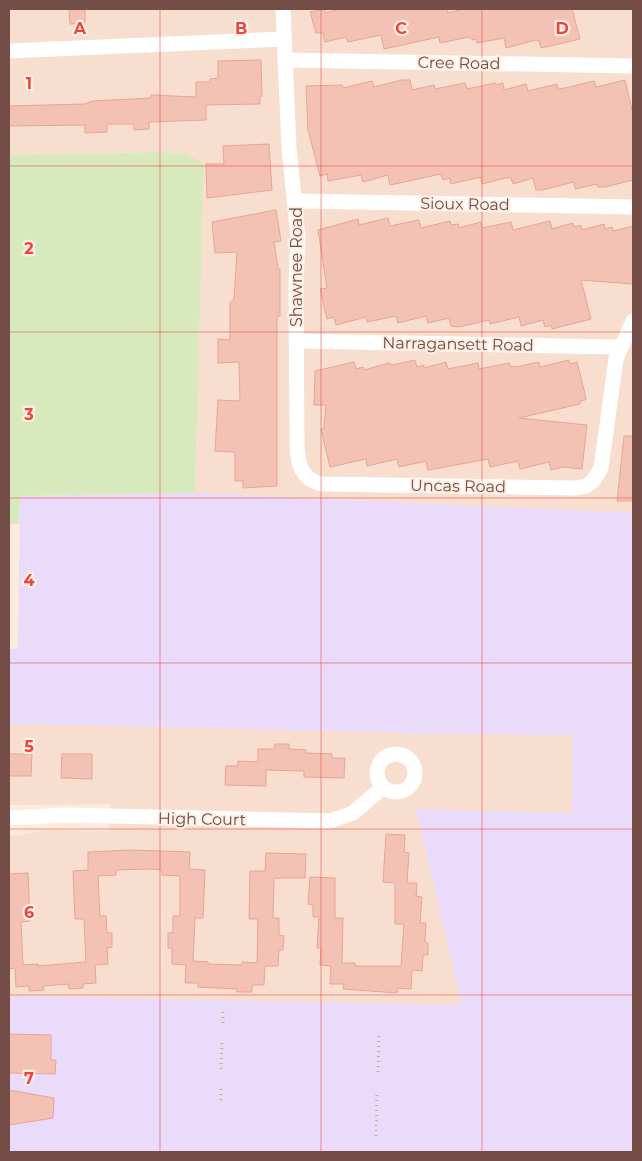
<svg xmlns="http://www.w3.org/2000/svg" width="642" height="1161" font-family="Montserrat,sans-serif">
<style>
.residential{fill:#f7decf}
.education{fill:#e9dbf9}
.green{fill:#d8eabd}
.building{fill:#f3c2b5;stroke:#e7a595}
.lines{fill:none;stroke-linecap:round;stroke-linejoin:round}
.path{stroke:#d8a598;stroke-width:3;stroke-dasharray:1 4;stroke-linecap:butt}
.minor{stroke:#fff;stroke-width:15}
.grid{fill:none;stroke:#ed443d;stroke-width:1;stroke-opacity:0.55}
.labels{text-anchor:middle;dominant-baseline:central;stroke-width:4.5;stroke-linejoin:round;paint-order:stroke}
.street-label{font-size:16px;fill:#734d46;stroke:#fff0e5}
.grid-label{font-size:16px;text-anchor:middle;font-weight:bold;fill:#ed443d;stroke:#fff0e5;stroke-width:4.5;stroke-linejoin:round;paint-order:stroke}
</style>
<rect width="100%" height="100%" fill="#fdebde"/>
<g class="residential">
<polygon points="9,9 633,9 633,513 195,493 204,165 187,154 160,152 9,155"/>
<polygon points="9,724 389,732 410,734 573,735 572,813 416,810 462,1005 9,998 9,836 49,830 109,831 111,804 9,805"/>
</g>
<polygon class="education" points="195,493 633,513 633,1152 9,1152 9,996 462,1005 416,809 572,813 572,735 410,734 389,732 9,724 9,649 18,649 20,496"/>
<polygon class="green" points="160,152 187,154 204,164 195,493 20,496 19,524 9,524 9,155"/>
<g class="building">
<polygon points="69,9 85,9 85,23 70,24"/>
<polygon points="324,9 325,13 340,9 447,9 448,13 464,9 572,9 580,39 541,48 539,41 536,40 506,48 504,38 477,43 476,39 473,40 469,37 440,43 439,37 384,49 381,35 348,42 346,37 325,42 323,33 316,33 310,12"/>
<polygon points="261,60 262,96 260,96 260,104 206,105 206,120 149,122 149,129 134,130 134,124 107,124 107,132 85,133 85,125 9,126 9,106 85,104 93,101 151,98 151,95 196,97 196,82 210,82 210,79 218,78 218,61"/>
<polygon points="402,80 410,80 412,90 434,85 435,89 465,83 467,89 495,83 496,85 503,83 504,90 526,84 528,91 557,84 558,89 565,88 594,81 596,87 625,80 633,114 633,180 605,187 598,187 597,184 575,189 574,182 542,190 536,190 533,178 513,184 511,178 505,178 482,184 481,177 451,184 450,178 443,180 441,174 390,185 388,175 363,182 361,175 328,181 327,174 320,176 308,130 306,86 342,85 343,88 372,81 374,87"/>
<polygon points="269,144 272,190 207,198 206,164 224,164 223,146"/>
<polygon points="276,210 281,241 274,242 278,269 280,269 280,316 277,316 277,486 243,488 243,481 235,481 235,452 215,451 218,400 240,401 239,362 218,363 218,339 230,340 230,303 234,299 237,252 215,253 212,222"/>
<polygon points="388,218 390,226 419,220 421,228 450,221 451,225 458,224 459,228 481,222 482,228 511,222 513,230 550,221 552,229 573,223 574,227 581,225 582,230 604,224 605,229 612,227 613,231 633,226 633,284 581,280 591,319 552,329 551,325 545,327 543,320 521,326 519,317 490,324 489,320 459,327 451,326 449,318 428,323 426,316 398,323 396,316 367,322 366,317 336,325 334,317 327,319 320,289 327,288 318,230 358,219 359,225"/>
<polygon points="415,360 417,367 424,365 424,368 446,362 448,369 478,363 479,369 509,363 510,366 516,367 539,362 540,367 569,360 570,364 577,362 586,398 585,400 580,401 580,404 519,418 587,425 582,469 562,467 551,470 549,462 520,469 518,461 490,467 488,459 428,470 426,461 399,467 397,459 367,466 366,459 330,467 321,429 324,428 326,405 314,405 315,371 354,362 356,369 363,367 364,370 389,363 392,365"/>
<polygon points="624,436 633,436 633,501 617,501"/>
<polygon points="275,744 289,744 289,749 306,750 306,753 332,754 332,758 345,758 344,778 304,777 304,771 266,770 266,786 225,785 226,766 238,766 238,761 258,762 258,749 274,749"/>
<polygon points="9,754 32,754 31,776 9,776"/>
<polygon points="62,754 92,754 92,779 61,778"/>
<polygon points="386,834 405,835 404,852 409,853 407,883 417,883 416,896 422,897 420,923 426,923 425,942 428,943 428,955 423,955 422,971 412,970 411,989 398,988 397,993 343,989 344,984 330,984 331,966 320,965 321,948 317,948 319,917 313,917 313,905 308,904 310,877 335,878 335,918 343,918 342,963 355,963 355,966 401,966 404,924 395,924 395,883 383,882"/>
<polygon points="130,850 190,852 189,869 205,870 203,918 195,918 193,961 208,962 208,964 242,965 242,962 257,963 258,919 249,919 250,871 265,871 266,853 306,854 305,878 274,878 273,918 279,918 279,935 284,936 283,950 279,950 278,966 265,966 264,985 252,985 252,992 237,992 237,989 198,987 198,983 185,983 186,965 172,964 172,948 168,948 168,933 173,933 173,916 180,916 180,876 162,875 162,870 149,869 116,870 116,875 98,876 100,916 106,916 107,933 112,933 112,947 107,948 108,964 95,965 96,983 83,984 83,988 69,989 68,984 43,986 44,990 29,991 29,986 16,987 15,968 9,969 9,874 28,873 30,921 21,922 23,965 38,964 38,966 86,962 84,919 75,919 73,871 88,870 88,852"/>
<polygon points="9,1034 51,1035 51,1060 56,1060 55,1074 9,1073"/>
<polygon points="9,1090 54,1098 53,1118 9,1125"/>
</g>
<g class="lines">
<g class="path">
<polyline points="223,1023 223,1010"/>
<polyline points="221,1069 222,1041"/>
<polyline points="378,1072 379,1034"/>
<polyline points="221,1100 221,1087"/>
<polyline points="376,1136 377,1092"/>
</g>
<g class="minor">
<path d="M283,9l6,139 9,89 -2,45 1,164c1,18 4,33 24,38l255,4 10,-2 7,-5 8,-13 15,-109 17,-38"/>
<polyline points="9,51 284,39"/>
<polyline points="285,60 633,66"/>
<polyline points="296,201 633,207"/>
<polyline points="296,341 620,347"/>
<circle cx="396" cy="773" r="19"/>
<polyline points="9,818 66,815 330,821 353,813 383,787"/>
</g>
</g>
<path class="grid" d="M160,9v1143M321,9v1143M482,9v1143M9,166h624M9,332h624M9,498h624M9,663h624M9,829h624M9,995h624"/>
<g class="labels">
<g class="street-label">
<text transform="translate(459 63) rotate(1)">Cree Road</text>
<text transform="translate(465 204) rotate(1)">Sioux Road</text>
<text transform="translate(296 267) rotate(-90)">Shawnee Road</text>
<text transform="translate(458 344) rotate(1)">Narragansett Road</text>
<text transform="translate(458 486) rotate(1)">Uncas Road</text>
<text transform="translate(202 819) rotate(1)">High Court</text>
</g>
</g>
<g class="grid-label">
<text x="80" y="34">A</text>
<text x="241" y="34">B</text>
<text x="401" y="34">C</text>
<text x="562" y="34">D</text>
<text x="29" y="89">1</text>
<text x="29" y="254">2</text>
<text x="29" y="420">3</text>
<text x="29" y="586">4</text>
<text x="29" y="752">5</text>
<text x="29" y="918">6</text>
<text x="29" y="1084">7</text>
</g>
<rect width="642" height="1161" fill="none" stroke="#734d46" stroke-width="20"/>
</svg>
